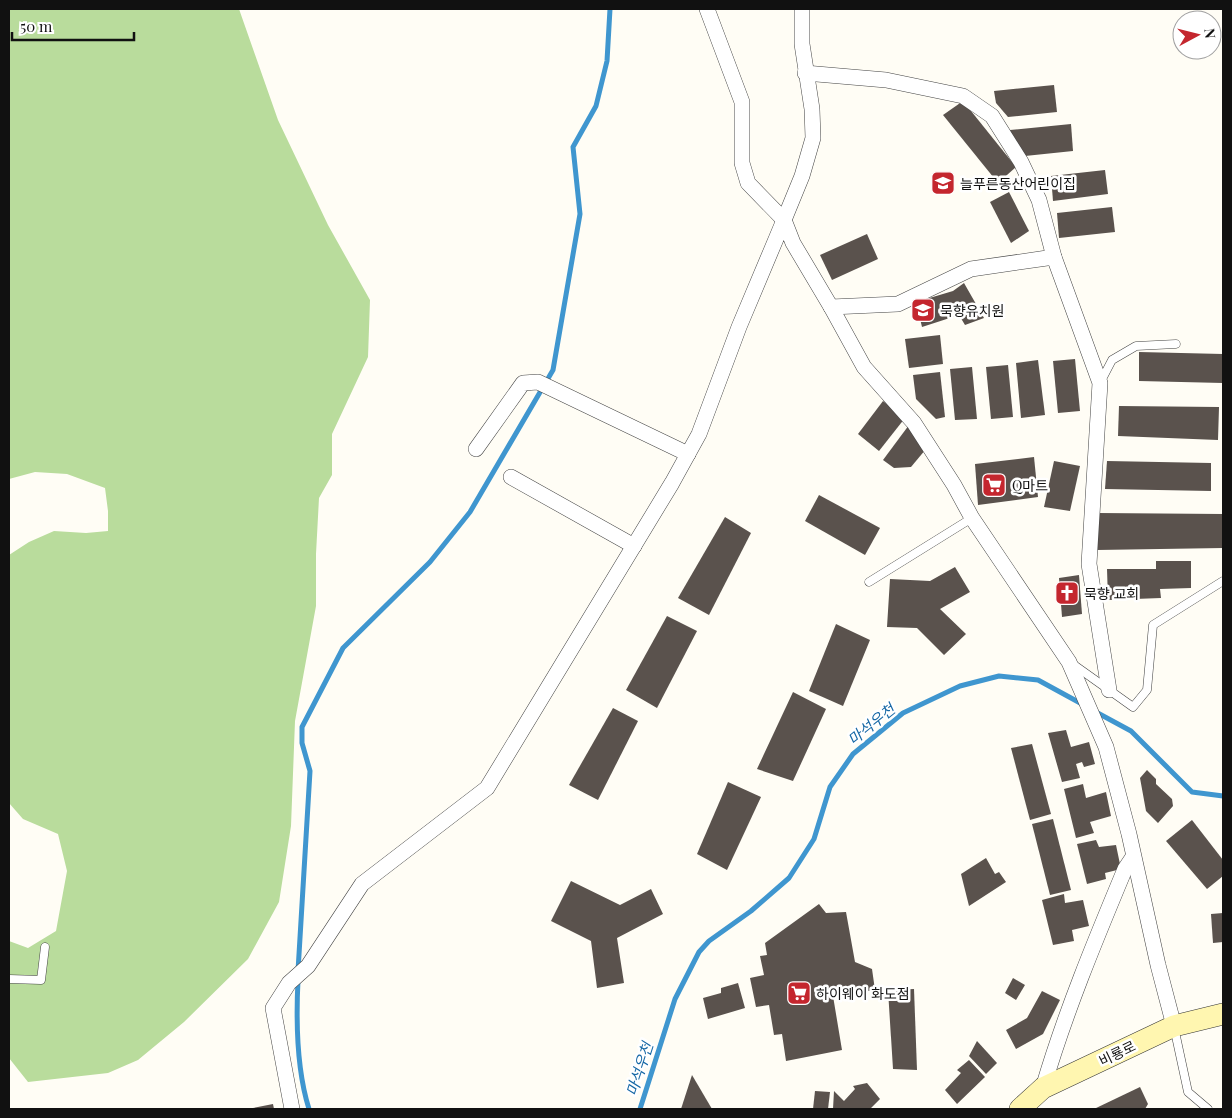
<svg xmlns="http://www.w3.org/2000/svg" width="1232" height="1118" font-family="'Playfair Display','Noto Sans KR',serif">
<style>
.forest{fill:#b9dc9c}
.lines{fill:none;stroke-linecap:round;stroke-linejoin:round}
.stream{stroke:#3f96cf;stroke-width:5}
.building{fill:#5a524d}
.lane-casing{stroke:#444;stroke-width:9}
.street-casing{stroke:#444;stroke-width:16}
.secondary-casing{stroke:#333;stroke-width:22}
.lane{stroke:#fff;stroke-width:8}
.street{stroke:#fff;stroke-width:15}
.secondary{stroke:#fff6b0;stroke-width:21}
.labels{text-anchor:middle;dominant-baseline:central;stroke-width:5;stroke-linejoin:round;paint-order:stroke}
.poi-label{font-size:14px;fill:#111;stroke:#fff;text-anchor:start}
.street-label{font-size:14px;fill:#111;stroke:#fff}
.water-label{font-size:15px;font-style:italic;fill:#1768a6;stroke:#fff}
</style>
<rect width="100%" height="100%" fill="#fffdf5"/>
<polygon class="forest" points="9,9 239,9 278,120 328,225 370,300 368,357 332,434 332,475 319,498 316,554 316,606 295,721 291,826 279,902 248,959 184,1022 138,1060 108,1073 28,1082 9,1058 9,941 28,948 56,931 67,871 58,834 23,819 9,803 9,555 29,542 54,531 86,533 108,531 108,511 105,488 67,474 35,472 9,479"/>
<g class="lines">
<g class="stream">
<polyline points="1094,711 1131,731 1192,792 1223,796"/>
<polyline points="298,971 310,771 302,743 302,727 343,648 430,562 470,512 553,370 580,214 573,147 596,106 607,61 610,9"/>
<path d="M298,980c-2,40 -1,91 11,129"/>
<polyline points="640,1109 675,999 699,952 709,941 751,911 789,878 814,839 830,787 853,754 903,713 960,686 999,676 1038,680 1082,704"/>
</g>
</g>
<g class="building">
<polygon points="1054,85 1057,112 1008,117 996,103 994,91"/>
<polygon points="963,101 1016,167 998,183 943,115"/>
<polygon points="1071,124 1073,151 1025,156 1012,142 1010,130"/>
<polygon points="1105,170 1108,194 1053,201 1051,176"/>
<polygon points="1009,192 1029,231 1011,243 990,202"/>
<polygon points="1112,207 1115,232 1059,238 1057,213"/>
<polygon points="867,234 878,259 832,280 820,255"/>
<polygon points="964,283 984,318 965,325 959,315 922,327 916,302 953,291"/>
<polygon points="940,335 943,364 909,368 905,339"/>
<polygon points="1139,352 1223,354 1223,383 1139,381"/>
<polygon points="1075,359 1080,411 1058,413 1053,361"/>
<polygon points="1038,360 1045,415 1021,418 1016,363"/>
<polygon points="1008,365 1013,417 991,419 986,367"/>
<polygon points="972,367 977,419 955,420 950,369"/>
<polygon points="940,372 945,417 936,419 916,399 913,375"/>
<polygon points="883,401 905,418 879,451 858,434"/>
<polygon points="1119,406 1219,407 1218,440 1118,436"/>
<polygon points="909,425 926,449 911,467 894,468 883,460"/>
<polygon points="1034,457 1038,497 978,505 975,464"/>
<polygon points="1054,461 1080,466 1070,511 1044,507"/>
<polygon points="1107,461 1211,463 1211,491 1105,489"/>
<polygon points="819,495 880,528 865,555 805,521"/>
<polygon points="1098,513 1223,514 1223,548 1097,550"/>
<polygon points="725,517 751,533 709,615 678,598"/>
<polygon points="1156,561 1191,561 1191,588 1160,589 1161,598 1108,600 1107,569 1156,569"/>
<polygon points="955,567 970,592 940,609 966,634 944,655 917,628 887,627 890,579 930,581"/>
<polygon points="1079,575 1082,614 1062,617 1059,578"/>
<polygon points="667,616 697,631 657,708 626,690"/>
<polygon points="836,624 870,640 843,706 809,691"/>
<polygon points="793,692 826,709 793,781 757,769"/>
<polygon points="613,708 638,721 598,800 569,785"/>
<polygon points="1066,730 1071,747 1089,742 1095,764 1084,767 1082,762 1076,764 1080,778 1062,782 1048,733"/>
<polygon points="1032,744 1051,814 1030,820 1011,748"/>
<polygon points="1147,770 1156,779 1156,784 1172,799 1173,806 1158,823 1146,811 1140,778"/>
<polygon points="728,782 761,797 727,870 697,854"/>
<polygon points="1083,784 1086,798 1106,792 1111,816 1090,822 1094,833 1076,838 1064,789"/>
<polygon points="1053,819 1071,890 1050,895 1032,824"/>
<polygon points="1192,820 1223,860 1223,876 1207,889 1166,841"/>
<polygon points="1096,840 1099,847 1116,845 1121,869 1105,873 1106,879 1087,884 1077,844"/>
<polygon points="986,858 995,874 999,872 1006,882 969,906 961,874"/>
<polygon points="571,881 620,905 651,889 663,914 617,938 624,983 597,988 591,941 551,921"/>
<polygon points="1064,894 1065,903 1083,900 1089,926 1072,930 1074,941 1053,945 1042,900"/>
<polygon points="819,904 826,913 846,912 855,962 872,969 875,990 833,996 842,1050 786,1061 782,1034 774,1035 769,1005 756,1007 750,978 764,975 760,956 767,955 765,943"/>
<polygon points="1223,913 1223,942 1213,943 1211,914"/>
<polygon points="1013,978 1025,985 1016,1000 1005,993"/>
<polygon points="738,983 745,1008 708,1019 703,998 721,993 721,988"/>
<polygon points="914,989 917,1070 893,1069 888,990"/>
<polygon points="1042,991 1060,1000 1043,1034 1016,1049 1006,1030 1027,1018"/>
<polygon points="977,1041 997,1063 986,1074 969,1056"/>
<polygon points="969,1060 985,1077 957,1104 945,1090 961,1073 957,1070"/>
<polygon points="692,1075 712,1109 681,1109"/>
<polygon points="867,1083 880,1099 870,1109 833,1109 834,1091 844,1101 855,1089 853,1086"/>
<polygon points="1140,1087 1148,1104 1145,1109 1094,1109"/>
<polygon points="815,1091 830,1092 828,1109 813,1109"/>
<polygon points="273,1104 274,1109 253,1109 253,1108"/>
</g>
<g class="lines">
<g class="lane-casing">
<g id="lane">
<polyline points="1100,383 1112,360 1136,346 1176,344"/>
<polyline points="869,582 972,518"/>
<polyline points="1074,665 1133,707 1147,690 1153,625 1223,581"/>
<polyline points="9,979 41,980 45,947"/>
<polyline points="1174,1027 1188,1092 1208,1109"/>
</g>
</g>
<g class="street-casing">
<g id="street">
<polyline points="707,9 742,102 742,163 748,183 784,220 802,176 813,138 812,109 802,44 802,9"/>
<polyline points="805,73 886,80 963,96 992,116 1021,162 1039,200 1054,257"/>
<polyline points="831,307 864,367 914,423 954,485 972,518 1069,662 1106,747 1129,834 1158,965 1174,1026"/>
<polyline points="476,449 523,383 538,382 688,454"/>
<polyline points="511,477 634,546"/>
<path d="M1043,1088c22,-75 52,-147 82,-219l8,-12"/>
<polyline points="292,1109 273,1008 289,983 308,966 362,884 487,788 672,483 699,434 739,327 784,220 793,243 831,307 898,304 971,269 1054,257 1100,383 1089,564 1109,690"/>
</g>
</g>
<g class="secondary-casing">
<polyline id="secondary" points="1020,1109 1043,1088 1174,1026 1223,1014"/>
</g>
<use href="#lane" class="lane"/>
<use href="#street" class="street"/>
<use href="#secondary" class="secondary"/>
</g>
<defs>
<g id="school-square" transform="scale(1.25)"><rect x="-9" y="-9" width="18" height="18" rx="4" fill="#c4262e" stroke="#fff"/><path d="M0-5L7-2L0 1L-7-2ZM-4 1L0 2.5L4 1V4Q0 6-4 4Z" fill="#fff"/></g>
<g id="supermarket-square" transform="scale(1.25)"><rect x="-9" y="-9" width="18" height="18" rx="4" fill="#c4262e" stroke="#fff"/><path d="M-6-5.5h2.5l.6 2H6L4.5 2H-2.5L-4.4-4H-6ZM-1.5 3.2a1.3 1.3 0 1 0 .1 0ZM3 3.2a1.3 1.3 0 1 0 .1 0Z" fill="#fff"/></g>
<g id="church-square" transform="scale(1.25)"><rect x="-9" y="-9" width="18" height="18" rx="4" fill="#c4262e" stroke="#fff"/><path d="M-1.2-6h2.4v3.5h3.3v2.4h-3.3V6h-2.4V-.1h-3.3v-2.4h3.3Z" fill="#fff"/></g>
</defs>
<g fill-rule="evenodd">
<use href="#school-square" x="943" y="183"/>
<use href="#school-square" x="923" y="310"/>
<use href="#supermarket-square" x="994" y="485"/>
<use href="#church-square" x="1067" y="593"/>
<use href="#supermarket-square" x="799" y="993"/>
</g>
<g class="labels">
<g class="poi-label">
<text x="960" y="183">늘푸른동산어린이집</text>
<text x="940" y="310">묵향유치원</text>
<text x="1012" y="485">Q마트</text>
<text x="1084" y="593">묵향 교회</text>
<text x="816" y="993">하이웨이 화도점</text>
</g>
<g class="street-label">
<text transform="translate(1117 1053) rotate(-26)">비룡로</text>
</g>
<g class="water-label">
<text transform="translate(871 724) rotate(-39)">마석우천</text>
<text transform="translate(639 1069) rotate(-72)">마석우천</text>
</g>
</g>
<rect width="1232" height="1118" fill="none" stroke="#111111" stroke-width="20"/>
<g transform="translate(1197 35) rotate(83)"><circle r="24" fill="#ffffff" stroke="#a0a0a0"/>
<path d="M0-4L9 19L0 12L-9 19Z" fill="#c4262e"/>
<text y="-8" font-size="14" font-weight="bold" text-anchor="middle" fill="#111111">N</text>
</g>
<path d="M12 32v8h122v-8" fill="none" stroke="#111111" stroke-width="2.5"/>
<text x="20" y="32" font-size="15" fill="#111111" stroke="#ffffff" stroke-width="4" paint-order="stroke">50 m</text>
</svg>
